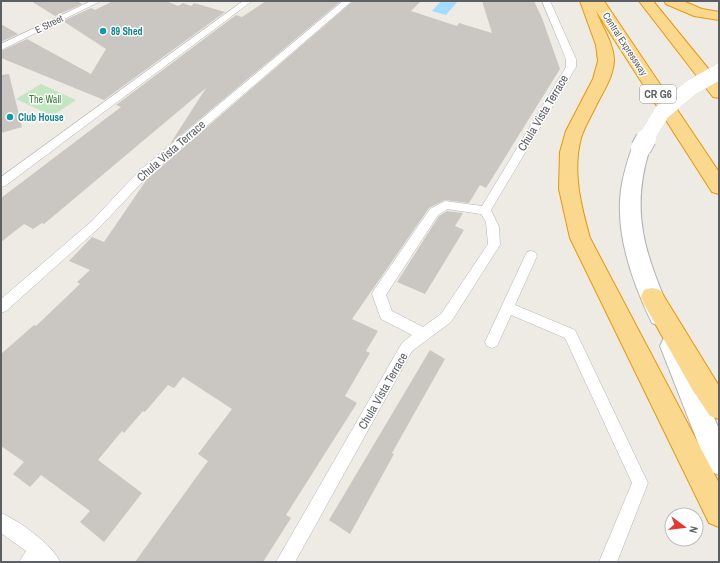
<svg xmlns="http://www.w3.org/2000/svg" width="720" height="563" font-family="'Archivo Narrow',sans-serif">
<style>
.green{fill:#c3e5c1}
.water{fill:#a5dbfc}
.building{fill:#cac6c1}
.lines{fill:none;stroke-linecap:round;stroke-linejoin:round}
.lane-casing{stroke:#b1b5b8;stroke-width:1}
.secondary-casing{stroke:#b0b4b8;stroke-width:2}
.highway-casing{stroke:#eb9707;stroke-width:2}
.lane{fill:#fff;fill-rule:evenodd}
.secondary{fill:#fff;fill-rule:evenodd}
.highway{fill:#fad98f;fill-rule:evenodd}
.secondary-bridge-far1-casing{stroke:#b0b4b8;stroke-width:16;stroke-linecap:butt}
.secondary-bridge-casing{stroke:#b0b4b8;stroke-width:22;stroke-linecap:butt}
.secondary-bridge-far1{stroke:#fff;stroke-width:16}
.secondary-bridge{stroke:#fff;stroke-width:20}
.culture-dot{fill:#0f9aa8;stroke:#fff;stroke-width:1.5}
.labels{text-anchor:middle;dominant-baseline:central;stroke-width:3;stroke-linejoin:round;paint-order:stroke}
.far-street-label{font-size:10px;fill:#5c6064;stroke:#fff}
.far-culture-label{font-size:10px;font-weight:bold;fill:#0d838f;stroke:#fff;text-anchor:start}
.far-park-label{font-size:10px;fill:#398638;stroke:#fff}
.shield{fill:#fff;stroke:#8d9092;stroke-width:1}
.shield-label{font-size:11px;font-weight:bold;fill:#5c6064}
.street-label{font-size:12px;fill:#5c6064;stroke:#fff}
</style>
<rect width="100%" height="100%" fill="#eeebe4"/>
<polygon class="green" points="41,84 76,100 52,116 16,99"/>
<polygon class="water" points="441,1 458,1 446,15 432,11"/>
<g class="building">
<polygon points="31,1 77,1 82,4 55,16"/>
<polygon points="113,1 166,1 178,6 183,3 191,6 194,3 225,12 104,100 1,58 1,51 27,39 91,74 106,49 63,21 91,8 95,10"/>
<polygon points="266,1 341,1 170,144 206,88 44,224 42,223 33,229 24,224 1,242 1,198 121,107 116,105 236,15 242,17"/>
<polygon points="353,1 421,1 411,11 457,26 459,23 492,33 482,1 534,1 542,18 560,69 486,188 480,185 469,203 445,200 429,208 352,319 378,331 366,351 370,353 345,396 357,403 286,515 291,518 263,562 135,562 208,461 198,454 232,409 183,377 174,388 168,385 145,412 143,411 124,433 122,431 98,460 142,493 104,542 80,522 90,511 41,475 30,487 13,474 24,462 1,446 1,354 34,325 36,326 80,284 77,282 90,270 69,261 92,237 104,242 147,179"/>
<polygon points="1,24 18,34 1,42"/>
<polygon points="9,74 22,127 1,133 1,75"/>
<polygon points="447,211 463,213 455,226 464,230 425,294 397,282 439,216"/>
<polygon points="430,350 445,359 392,453 394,454 350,534 329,520"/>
</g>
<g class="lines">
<g class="lane-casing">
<g id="lane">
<polygon points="91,1 101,1 1,50 1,44"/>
<polygon points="243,1 252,1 5,186 1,187 1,177"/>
<polygon points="343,1 352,1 146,178 100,227 6,311 1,313 1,299 92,221 138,172"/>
<path d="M542,1h8l26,58v8l-85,143 8,17 1,18 -2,3 -47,74 -39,29 -117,211h-19l126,-219 10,-8 -31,-16 -9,-25 2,-4 56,-81 15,-8 37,5 84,-139v-8zM447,209l34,5 5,8 2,22 -47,70 -18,13 -31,-16 -6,-16 52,-80z"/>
<polygon points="531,251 535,252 537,256 515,305 575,330 648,483 617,562 599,562 632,483 565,338 511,315 497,346 492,348 487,346 485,342 525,256 527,252"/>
<path d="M1,513c17,7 52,32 59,49h-41l7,-11 -25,-18z"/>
</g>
</g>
<g class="secondary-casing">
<g id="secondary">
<path d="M641,142l6,2 3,4c-21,65 -4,108 22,168l-4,7 -8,3 -8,-3c-19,-39 -37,-89 -31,-133 2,-15 6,-28 11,-42l3,-4z"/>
<polygon points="672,335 680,338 719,429 719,475 709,471 660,346 664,338"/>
</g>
</g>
<g class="highway-casing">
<g id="highway">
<path d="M580,1h24l115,171v22l-7,-2 -116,-181c6,16 17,31 18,48 0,18 -12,34 -19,49 -5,10 -11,20 -14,30 -9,34 0,68 9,100l129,245v44l-10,-4 -139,-285 -11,-49 1,-37 6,-21 27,-52 5,-18 -2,-16z"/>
<polygon points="639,1 653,1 719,82 719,98 713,97"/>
<polygon points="664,1 683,1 702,9 719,12 719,20 694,16 666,4"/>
<polygon points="652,288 660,290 719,386 719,419 710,416 692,389 644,304 641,297 644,290"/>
</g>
</g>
<use href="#lane" class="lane"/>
<use href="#secondary" class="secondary"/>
<use href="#highway" class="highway"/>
<g class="secondary-bridge-far1-casing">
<polyline id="secondary-bridge-far1" points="645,140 662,112 692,87 719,72"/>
</g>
<g class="secondary-bridge-casing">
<polyline id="secondary-bridge" points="641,148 646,139"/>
</g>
<use href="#secondary-bridge-far1" class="secondary-bridge-far1"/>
<use href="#secondary-bridge" class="secondary-bridge"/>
</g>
<g class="culture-dot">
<circle cx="103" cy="31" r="4"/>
<circle cx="10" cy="117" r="4"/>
</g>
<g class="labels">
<g class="far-street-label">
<text transform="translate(49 24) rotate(-26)">E Street</text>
<text transform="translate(625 44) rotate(57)">Central Expressway</text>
</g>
<g class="far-culture-label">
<text x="111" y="31">89 Shed</text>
<text x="18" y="117">Club House</text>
</g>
<g class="far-park-label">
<text x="45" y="99">The Wall</text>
</g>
<rect class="shield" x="640" y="85" width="36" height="18" rx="3"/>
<g class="shield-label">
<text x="658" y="94">CR G6</text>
</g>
<g class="street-label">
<text transform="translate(543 113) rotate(-59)">Chula Vista Terrace</text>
<text transform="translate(171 151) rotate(-41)">Chula Vista Terrace</text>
<text transform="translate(383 391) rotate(-60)">Chula Vista Terrace</text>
</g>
</g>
<rect width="720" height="563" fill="none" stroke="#5c6064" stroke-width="4"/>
<g transform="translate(684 527) rotate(105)"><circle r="19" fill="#ffffff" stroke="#bebfc1"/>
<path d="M0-3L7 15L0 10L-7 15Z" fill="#e43834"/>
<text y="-6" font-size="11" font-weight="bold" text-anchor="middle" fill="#5c6064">N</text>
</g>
</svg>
